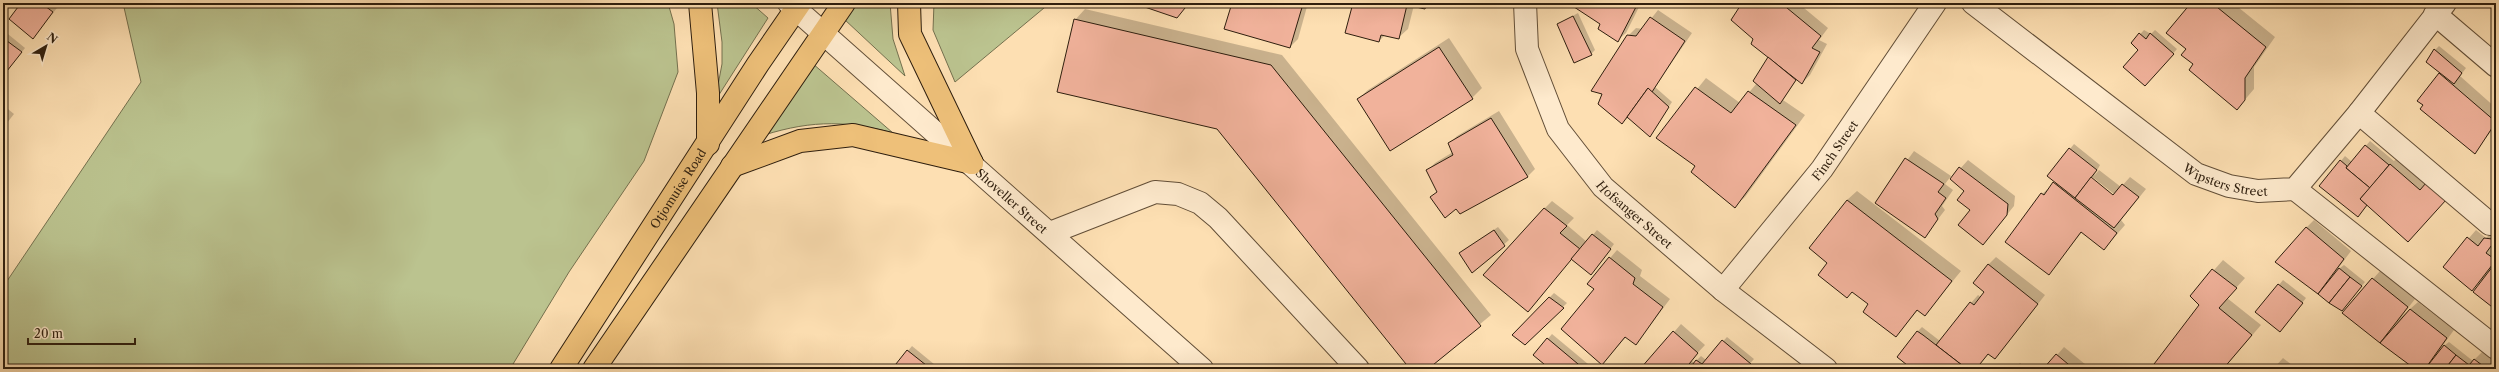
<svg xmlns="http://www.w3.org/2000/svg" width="2499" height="372" font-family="'Libre Caslon Text',serif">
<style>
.green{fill:#bbc38f;stroke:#74704e}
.shadow{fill:#0003;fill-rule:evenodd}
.building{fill:#f1b29b;stroke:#2e1e0e}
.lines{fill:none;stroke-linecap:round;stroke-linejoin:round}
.minor-casing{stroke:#624e37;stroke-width:24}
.major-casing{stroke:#2e1e0e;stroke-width:24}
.minor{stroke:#feeacd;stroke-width:22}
.major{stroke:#eec079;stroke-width:22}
.labels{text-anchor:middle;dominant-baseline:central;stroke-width:4;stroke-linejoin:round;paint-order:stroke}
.street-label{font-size:12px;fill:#2e1e0e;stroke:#feeacd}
</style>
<rect width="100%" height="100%" fill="#fddfb2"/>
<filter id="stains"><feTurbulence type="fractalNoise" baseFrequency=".005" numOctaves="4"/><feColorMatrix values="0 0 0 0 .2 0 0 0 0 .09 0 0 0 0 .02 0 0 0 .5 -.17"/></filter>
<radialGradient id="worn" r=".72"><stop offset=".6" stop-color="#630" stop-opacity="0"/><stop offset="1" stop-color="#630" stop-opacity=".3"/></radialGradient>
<g class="green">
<polygon points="123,3 668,3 674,24 678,72 644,161 569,272 510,369 3,369 3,287 141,82"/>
<polygon points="717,3 751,3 768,18 715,101 722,64 722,42"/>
<polygon points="856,3 890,3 893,39 905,76 844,19"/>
<polygon points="934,3 1050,3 955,82 933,30"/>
<path d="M812,63l81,70c-51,-14 -88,-12 -138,5z"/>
</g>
<g class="shadow">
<polygon points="22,3 51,3 57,8 37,33"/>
<polygon points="1233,3 1308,3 1298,39 1290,47 1225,29"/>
<polygon points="1354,3 1430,3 1425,8 1414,5 1408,29 1398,38 1385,35 1379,41"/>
<polygon points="1570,3 1641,3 1626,33 1618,40 1601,23"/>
<polygon points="1743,3 1798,3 1828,28 1819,40 1827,44 1810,75 1802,83 1797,79 1783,100 1805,115 1745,197 1735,206 1697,166 1658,138 1706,78 1740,103 1757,83 1769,57 1755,39"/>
<polygon points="2193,3 2233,3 2275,37 2254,67 2254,89 2237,109 2194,64 2187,49"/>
<polygon points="1085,9 1282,55 1491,315 1426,369 1411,369 1218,128 1075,20"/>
<polygon points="1658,10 1692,33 1655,87 1672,102 1650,135 1629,117 1622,123 1628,36 1636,28 1643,29"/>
<polygon points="1578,13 1595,50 1591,54 1558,24"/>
<polygon points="3,30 25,48 3,76"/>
<polygon points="2144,30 2151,34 2155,30 2177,49 2149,81 2140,50 2132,43"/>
<polygon points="1449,38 1482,88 1472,98 1358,99 1368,90"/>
<polygon points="2439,46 2466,68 2460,76 2496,108 2496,125 2475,152 2418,101 2440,72 2435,50"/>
<polygon points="3,105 14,114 3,128"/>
<polygon points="1499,111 1535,169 1528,176 1460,212 1438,191 1427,171 1435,163 1453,152 1450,143 1457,136"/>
<polygon points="2370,141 2394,161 2398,157 2452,191 2367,205 2321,186 2345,156 2352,162"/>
<path d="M2074,144l26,21 -6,11 5,-6 22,17 9,-10 16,12 -25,31 4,5 -21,24 -22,-17 -33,41 -7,-79 14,-12 -8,-6zM2091,176l27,21 -1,2 -26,-20z"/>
<polygon points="1914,151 1951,176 1945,184 1953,190 1942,206 1945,210 1925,236 1876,203"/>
<polygon points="1968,160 2015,196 2014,206 1983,244 1966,190 1951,179"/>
<polygon points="1857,191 1961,271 1925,315 1918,310 1896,336 1870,304 1829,262 1847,200"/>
<polygon points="1552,201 1574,218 1567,225 1587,242 1597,230 1614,244 1595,270 1572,259 1544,209"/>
<polygon points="2314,220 2351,251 2336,271 2344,265 2365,282 2342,309 2318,293 2306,228"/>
<polygon points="1498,227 1509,240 1473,271 1460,253"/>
<polygon points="2476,230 2486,238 2493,231 2496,231 2496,241 2493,244 2496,246 2496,309 2481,281 2472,290 2444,267"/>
<polygon points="1617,250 1642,270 1640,276 1670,299 1636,344 1626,337 1602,364 1596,289 1588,284"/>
<polygon points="1996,257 2045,295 2002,350 1995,358 1989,353 1976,369 1914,369 1917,332 1922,327 1940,341 1971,303 1978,295 1981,297 1986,291 1988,265"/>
<polygon points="2223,260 2245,278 2227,298 2261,325 2223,369 2154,369 2201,305 2191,296"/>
<polygon points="2380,271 2415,299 2401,317 2418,302 2454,330 2440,349 2449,342 2473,361 2482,352 2496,362 2496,369 2416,369 2343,313"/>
<polygon points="2283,280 2306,298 2284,326 2257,312"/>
<polygon points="1554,293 1567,303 1525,344 1513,335"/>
<polygon points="1681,324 1705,345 1691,360 1694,363 1701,356 1706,360 1727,337 1754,359 1745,369 1642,369"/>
<polygon points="1552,334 1594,369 1552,369 1534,355"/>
<polygon points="912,346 940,369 893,369"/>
<polygon points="2064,347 2091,369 2045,369"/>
<polygon points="2283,358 2297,369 2273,369"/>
<polygon points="2020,363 2027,369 2014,369"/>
</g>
<g class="building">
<polygon points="21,3 41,3 53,12 33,39 9,19"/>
<polygon points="1133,3 1189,3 1177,18"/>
<polygon points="1232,3 1303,4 1290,48 1224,29"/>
<polygon points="1353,3 1427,3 1425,9 1407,5 1399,39 1381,35 1379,42 1345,33"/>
<polygon points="1568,3 1608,3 1611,5 1612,3 1634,3 1637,5 1618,42 1598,29 1600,24"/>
<polygon points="1742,3 1781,3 1821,36 1812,48 1820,52 1802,84 1751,44 1753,39 1731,20"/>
<polygon points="2191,3 2212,3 2266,47 2245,78 2245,100 2237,110 2189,70 2193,64 2181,55 2186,49 2166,33"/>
<polygon points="1573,16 1592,55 1574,63 1557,24"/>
<polygon points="1650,17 1685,41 1652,92 1648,88 1622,124 1598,104 1602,94 1591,91 1627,35 1636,36"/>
<polygon points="1074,19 1271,65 1481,326 1428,369 1410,369 1217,129 1057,92"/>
<polygon points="2139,33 2146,39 2150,33 2174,54 2145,86 2123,67 2138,50 2131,43"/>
<polygon points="3,38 22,52 3,76"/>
<polygon points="1439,47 1473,99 1390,151 1357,99"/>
<polygon points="2434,49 2462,73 2454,84 2426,62"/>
<polygon points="1768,57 1796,80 1780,104 1753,81"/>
<polygon points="2439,73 2496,122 2475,154 2420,109 2423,105 2417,101"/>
<polygon points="1695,87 1731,113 1748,91 1796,125 1735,208 1691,172 1695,166 1656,138"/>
<polygon points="1648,88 1669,107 1650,137 1627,117"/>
<polygon points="1491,118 1528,177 1460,214 1456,209 1445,218 1430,197 1437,192 1426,170 1453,155 1448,143"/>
<polygon points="2365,145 2389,165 2370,188 2346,168"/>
<polygon points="2069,148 2097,170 2075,198 2047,176"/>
<polygon points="1905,158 1944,184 1938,192 1946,198 1935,214 1938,219 1925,238 1875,203"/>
<polygon points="2340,160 2347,166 2346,168 2370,188 2360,199 2367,205 2358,217 2319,186"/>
<polygon points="2390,164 2420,190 2426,183 2446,200 2408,242 2360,199"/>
<polygon points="1959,167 2008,204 2007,215 1983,245 1958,225 1970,210 1957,200 1964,191 1950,179"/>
<polygon points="2091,177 2113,195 2122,184 2139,197 2114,228 2075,198"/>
<polygon points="2053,182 2117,233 2104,250 2081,232 2049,275 2005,242 2041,193 2044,195"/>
<polygon points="1847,200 1952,281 1925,316 1917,310 1896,337 1863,312 1868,304 1852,292 1847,298 1818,275 1827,263 1809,248"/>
<polygon points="1544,208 1567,226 1560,233 1580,249 1528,312 1483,275"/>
<polygon points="2306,227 2344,259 2318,294 2275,262"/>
<polygon points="1494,230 1505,246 1472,273 1459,253"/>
<polygon points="1592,234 1611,249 1591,275 1571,259"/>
<polygon points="2467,237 2478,246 2484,238 2492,239 2494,242 2486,253 2496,260 2472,291 2443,267"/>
<polygon points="1609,257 1635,278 1633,284 1663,307 1636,345 1625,337 1602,365 1561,329 1594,289 1587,284"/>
<polygon points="2496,262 2496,310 2473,292"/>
<polygon points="1988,264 2038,304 1995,359 1988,354 1976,369 1967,369 1936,345 1970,302 1974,305 1984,292 1973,283"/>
<polygon points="2339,268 2350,277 2329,303 2318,294"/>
<polygon points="2212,269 2237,288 2219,308 2252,335 2223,369 2152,369 2151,368 2199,305 2190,296"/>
<polygon points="2350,277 2362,286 2342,311 2329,303"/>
<polygon points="2372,278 2408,307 2380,343 2342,313"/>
<polygon points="2278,284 2303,303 2280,332 2255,312"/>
<polygon points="1549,297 1564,308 1525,345 1512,335"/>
<polygon points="2410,309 2447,338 2425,369 2415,369 2380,343"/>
<polygon points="1673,331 1698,353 1685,369 1640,369"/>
<polygon points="1917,331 1923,335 1967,369 1912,369 1897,357"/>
<polygon points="1547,338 1584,369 1550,369 1533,355"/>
<polygon points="1722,340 1751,364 1746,369 1689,369 1696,360 1702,364"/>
<polygon points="2444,345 2456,355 2445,369 2425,369"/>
<polygon points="907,350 931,369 892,369"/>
<polygon points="2056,354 2074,369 2043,369"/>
<polygon points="2456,355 2469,365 2465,369 2445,369"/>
<polygon points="2474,359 2487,369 2466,369"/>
</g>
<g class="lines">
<g class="minor-casing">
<g id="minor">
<path id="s1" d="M789,3l413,366"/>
<path id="s2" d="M1525,3l2,46 31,80 45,58 120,103 103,79"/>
<path id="s3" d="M1973,3l223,171 33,12 29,5 37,-2 64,-76 86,-110"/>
<polyline points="2435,14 2496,66"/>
<polyline points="2359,113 2490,224"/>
<polyline points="2295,189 2496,348"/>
<polyline points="1050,233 1155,192 1178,194 1200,203 1218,218 1358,369"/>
<path id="s4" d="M1723,290l99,-121 113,-166"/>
</g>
</g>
<g class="major-casing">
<g id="major">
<polyline points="700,3 708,93 708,144"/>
<polyline points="909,3 910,34 972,163"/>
<polyline points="732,166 800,141 853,135 972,163"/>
<path id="s5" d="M561,369l197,-305 42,-61"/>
<polyline points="594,369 844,3"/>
</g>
</g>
<use href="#minor" class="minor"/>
<use href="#major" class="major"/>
</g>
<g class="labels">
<g class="street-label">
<text stroke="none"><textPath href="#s4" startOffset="179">Finch Street</textPath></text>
<text stroke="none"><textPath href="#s3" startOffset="311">Wipsters Street</textPath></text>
<text stroke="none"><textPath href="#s5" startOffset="215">Otjomuise Road</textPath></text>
<text stroke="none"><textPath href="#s1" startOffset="298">Shoveller Street</textPath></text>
<text stroke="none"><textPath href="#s2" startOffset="247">Hofsanger Street</textPath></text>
</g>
</g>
<rect width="2499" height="372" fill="none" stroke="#fddfb2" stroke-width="16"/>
<rect x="4" y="4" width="2491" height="364" fill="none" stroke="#2e1e0e" stroke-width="2"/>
<rect x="8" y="8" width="2483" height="356" fill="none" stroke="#2e1e0e"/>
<g transform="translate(46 46) rotate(38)" stroke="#feeacd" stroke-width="3" paint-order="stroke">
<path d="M0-3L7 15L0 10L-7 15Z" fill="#2e1e0e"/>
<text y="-6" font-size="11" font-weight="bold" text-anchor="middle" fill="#2e1e0e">N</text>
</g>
<path d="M28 338v6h107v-6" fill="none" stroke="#2e1e0e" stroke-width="2"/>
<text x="34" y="338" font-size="12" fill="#2e1e0e" stroke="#feeacd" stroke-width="3" paint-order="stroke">20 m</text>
<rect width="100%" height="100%" filter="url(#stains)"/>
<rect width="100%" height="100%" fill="url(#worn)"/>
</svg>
